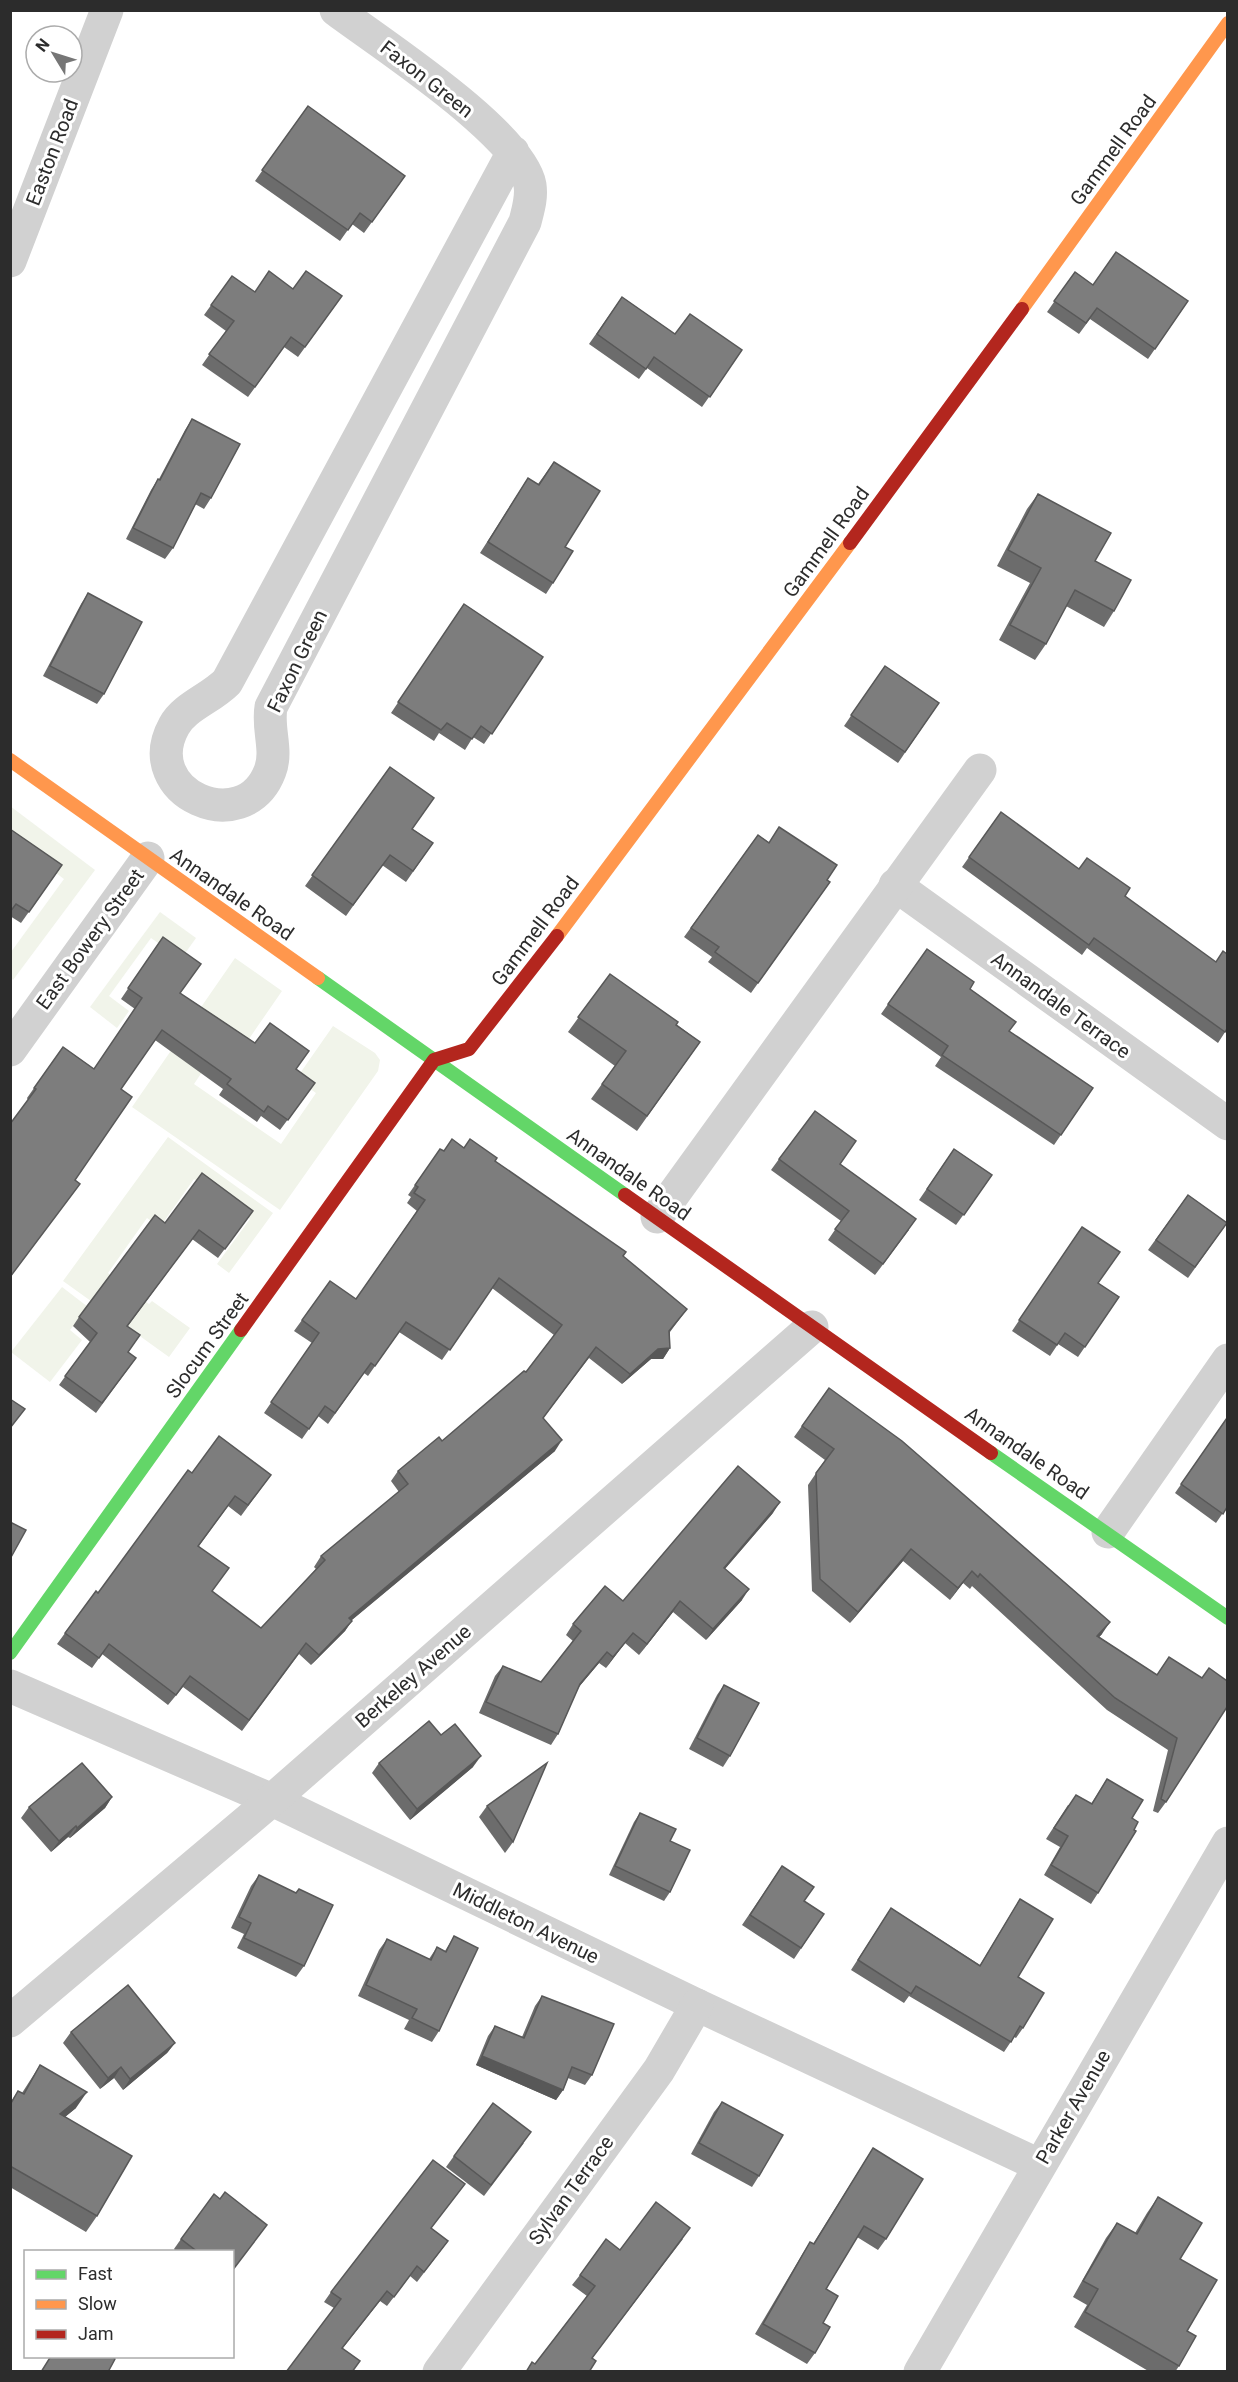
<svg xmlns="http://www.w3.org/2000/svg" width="1238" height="2382" font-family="Roboto,sans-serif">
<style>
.green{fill:#f1f4ea}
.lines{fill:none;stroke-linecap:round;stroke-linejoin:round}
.street{stroke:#d1d1d1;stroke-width:33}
.fast{stroke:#63d668;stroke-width:14}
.slow{stroke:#ff974d;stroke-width:14}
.jam{stroke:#b3261e;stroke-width:14}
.wall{fill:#6c6c6c}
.shaded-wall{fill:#585858}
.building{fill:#7d7d7d;stroke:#585858;stroke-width:1.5}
.labels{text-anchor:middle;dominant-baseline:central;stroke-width:6;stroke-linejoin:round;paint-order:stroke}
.street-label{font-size:20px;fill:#2c2c2c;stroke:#fff}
</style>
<rect width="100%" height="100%" fill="#fff"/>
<g class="green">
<polygon points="10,806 95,870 13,980 11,978 11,952 64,879 11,839"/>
<polygon points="160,912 196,938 181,959 151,938 109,996 129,1011 117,1028 90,1007"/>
<polygon points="235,958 282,991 244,1046 227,1035 194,1084 281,1144 316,1093 296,1079 333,1026 375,1053 380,1060 378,1071 280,1210 132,1107"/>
<polygon points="168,1137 273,1213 229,1273 217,1264 250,1219 194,1179 160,1227 147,1218 108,1273 149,1304 152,1301 190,1328 169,1357 63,1281"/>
<polygon points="62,1287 88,1307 70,1330 82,1340 50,1382 11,1352"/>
</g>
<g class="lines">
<g class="street">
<path d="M336,10c44,33 185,124 194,175 2,13 -2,25 -5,37l-254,485c-4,22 7,43 -1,64 -26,69 -133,22 -96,-45 10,-19 36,-27 53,-44l286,-530"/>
<polyline points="10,261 107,10"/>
<polyline points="895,885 1228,1124"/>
<polyline points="10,1050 148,858"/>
<polyline points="657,1217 980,770"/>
<polyline points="1108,1532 1228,1360"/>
<polyline points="10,1686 272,1800 697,2005 1039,2165"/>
<polyline points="10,2021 272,1800 812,1327"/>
<polyline points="439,2372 659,2070 697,2005"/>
<polyline points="920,2372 1228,1843"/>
</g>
<g class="fast">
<polyline points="318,978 625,1195"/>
<polyline points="991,1453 1228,1618"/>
<polyline points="10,1653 241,1330"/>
</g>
<g class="slow">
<polyline points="1022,309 1228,23"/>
<polyline points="10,760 318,978"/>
<polyline points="557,936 850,543"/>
</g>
<g class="jam">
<polyline points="850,543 1022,309"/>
<polyline points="625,1195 991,1453"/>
<polyline points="241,1330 434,1060 469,1049 557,936"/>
</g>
</g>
<g class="wall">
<polygon points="308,106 405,176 364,233 352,224 340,241 255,181"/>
<polygon points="1075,272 1093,285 1188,301 1148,359 1090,319 1079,334 1047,312"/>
<polygon points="232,276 255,292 293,289 342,296 298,357 284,347 248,397 202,365 226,331 204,315"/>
<polygon points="622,297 675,334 742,350 702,407 647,368 639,379 589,344"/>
<polygon points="192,419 211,498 204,509 195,504 173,548 165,559 126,539 151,490 158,479 159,479 185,430"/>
<polygon points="554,462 565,547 553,583 546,594 480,553 528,478 538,484"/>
<polygon points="1038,494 1095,561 1114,611 1104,627 1066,606 1046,644 1035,660 999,640 1030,583 997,566 1027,509"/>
<polygon points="88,593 104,694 97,704 43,676 81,604"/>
<polygon points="464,604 543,657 484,744 473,737 465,750 439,733 434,741 391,713"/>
<polygon points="885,666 939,703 898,763 844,726"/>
<polygon points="390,767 413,829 433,843 406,882 382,865 346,916 305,886"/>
<polygon points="1001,812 1079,869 1125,896 1227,1029 1218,1043 1087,948 1082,955 962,867"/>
<polygon points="10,829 62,865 21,923 10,916"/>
<polygon points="758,835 830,882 751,993 708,962 712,957 684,937"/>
<polygon points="163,937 180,993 255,1043 296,1069 315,1083 280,1130 261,1116 257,1122 219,1095 223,1089 155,1040 121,1089 75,1180 28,1100 27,1098 63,1047 94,1069 135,1009 121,999"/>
<polygon points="927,949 970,989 1009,1031 1093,1088 1054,1145 935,1066 941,1057 881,1014"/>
<polygon points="610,974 700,1042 637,1131 591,1099 615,1066 568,1032"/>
<polygon points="464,1148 495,1161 623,1257 687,1309 670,1332 670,1348 663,1359 651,1359 622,1384 589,1358 543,1418 555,1451 352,1620 345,1631 311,1665 299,1654 242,1731 183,1687 168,1705 102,1654 92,1668 57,1644 96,1591 98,1593 192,1473 271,1475 241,1516 228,1506 199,1546 212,1591 261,1628 316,1569 314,1567 321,1556 399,1492 391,1481 398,1471 442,1441 526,1372 554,1335 492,1288 442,1360 399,1332 368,1376 364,1373 328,1424 318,1416 302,1439 264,1413 312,1343 294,1331 302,1320 356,1299 417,1211 407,1203 411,1197 408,1195 415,1185 444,1151"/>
<polygon points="954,1149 992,1175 956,1225 919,1200"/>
<polygon points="779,1159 840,1164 909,1230 875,1275 828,1240 841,1221 771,1170"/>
<polygon points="1188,1195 1227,1223 1188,1278 1148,1250"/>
<polygon points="253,1211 218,1258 192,1239 128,1326 128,1352 136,1358 96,1413 59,1385 90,1342 73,1326 79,1317 165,1223"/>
<polygon points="1082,1227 1098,1283 1119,1297 1078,1357 1058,1344 1050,1356 1012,1331"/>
<polygon points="829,1388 1102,1634 1099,1637 1157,1675 1169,1657 1202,1678 1166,1802 1158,1813 1153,1811 1168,1750 1107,1710 972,1586 970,1589 963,1583 950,1600 903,1561 850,1623 812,1591 808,1485 825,1460 794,1437"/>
<polygon points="1227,1418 1227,1507 1216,1523 1175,1493"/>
<polygon points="773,1513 725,1569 742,1600 706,1640 673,1612 639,1655 625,1643 606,1668 599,1663 578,1688 558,1734 551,1745 479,1713 495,1676 503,1666 541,1682 573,1641 566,1635 573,1624 623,1601"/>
<polygon points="724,1685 730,1756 723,1767 689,1749 717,1695"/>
<polygon points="441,1735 473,1767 410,1820 372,1773 379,1763"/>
<polygon points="1107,1779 1132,1818 1134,1830 1098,1893 1091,1904 1044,1875 1060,1847 1046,1839 1068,1805 1091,1804"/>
<polygon points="112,1797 105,1808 70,1838 68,1837 51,1852 21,1818 29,1807"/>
<polygon points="487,1806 513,1842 505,1853 479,1817"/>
<polygon points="640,1813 670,1841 670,1892 664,1901 609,1875 634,1822"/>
<polygon points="782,1866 804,1901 824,1914 794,1959 742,1925"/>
<polygon points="259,1875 304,1966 296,1977 237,1948 244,1934 231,1928 251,1886"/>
<polygon points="1020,1899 1018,1977 1023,2028 1016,2038 1014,2037 1004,2052 909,1996 904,2003 851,1970 891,1908 980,1965"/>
<polygon points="454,1936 439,2031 432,2042 404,2029 409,2020 358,1996 379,1950 387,1939 429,1959 437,1947 445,1951"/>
<polygon points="542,1996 592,2075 585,2085 568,2078 563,2090 556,2100 476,2065 488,2036 495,2026 522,2037 535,2006"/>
<polygon points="71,2032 175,2043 167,2053 123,2090 114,2078 100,2089 63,2043"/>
<polygon points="40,2065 76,2108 65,2117 97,2216 86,2232 10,2187 10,2103 18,2091 22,2093"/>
<polygon points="722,2102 759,2176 752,2187 691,2154 714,2112"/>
<polygon points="524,2143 484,2196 446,2167 454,2156"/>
<polygon points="873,2148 886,2239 878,2250 857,2237 826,2289 823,2323 815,2353 807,2364 755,2334 803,2253 810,2242 813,2244"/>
<polygon points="1158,2197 1180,2259 1187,2331 1179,2366 1175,2372 1150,2372 1074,2327 1087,2305 1073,2297 1106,2238 1117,2223 1135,2233 1147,2213"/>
<polygon points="432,2229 448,2241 417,2282 410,2276 387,2306 380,2301 334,2308 324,2302 331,2292"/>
<polygon points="181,2239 232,2252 176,2252 174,2249"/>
<polygon points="683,2239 592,2358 535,2364 587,2296 572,2285 580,2275 620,2250"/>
</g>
<g class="shaded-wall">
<polygon points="670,1348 663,1359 651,1359 622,1384 630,1374 658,1349"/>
<polygon points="562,1440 555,1451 342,1628 349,1618"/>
<polygon points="780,1502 773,1513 716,1579 724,1568"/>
<polygon points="911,1549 903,1561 850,1623 858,1612"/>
<polygon points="972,1571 963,1583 950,1600 958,1588"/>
<polygon points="749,1589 742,1600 706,1640 713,1629"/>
<polygon points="680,1601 673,1612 639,1655 647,1644"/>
<polygon points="352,1621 345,1631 311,1665 319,1655"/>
<polygon points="1110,1622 1102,1634 1089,1648 1097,1636"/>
<polygon points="633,1633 625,1643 606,1668 613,1657"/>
<polygon points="607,1652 599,1663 572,1695 580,1684"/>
<polygon points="481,1756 473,1767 410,1820 417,1809"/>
<polygon points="112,1797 105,1808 70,1838 77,1828"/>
<polygon points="76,1826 68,1837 51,1852 59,1841"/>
<polygon points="175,2043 167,2053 123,2090 130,2079"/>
<polygon points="482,2056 563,2090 556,2100 476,2065"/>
<polygon points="121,2067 114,2078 100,2089 108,2078"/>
<polygon points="87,2092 76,2108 50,2129 60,2114"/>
<polygon points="387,2291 380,2301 335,2358 342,2348"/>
</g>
<g class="building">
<polygon points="308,106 405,176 372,222 360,213 348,230 262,170"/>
<polygon points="1116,252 1188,301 1155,349 1097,308 1086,323 1054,301 1075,272 1093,285"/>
<polygon points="269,271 293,289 306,271 342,296 305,347 291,337 255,387 209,354 234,321 211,305 232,276 255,292"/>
<polygon points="622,297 675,334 690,314 742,350 710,397 654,357 646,369 597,334"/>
<polygon points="192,419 240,444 211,498 201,493 173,548 133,528 158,479 160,480"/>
<polygon points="554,462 600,491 565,547 573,551 553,583 488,542 528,478 539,485"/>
<polygon points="1038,494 1111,533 1095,561 1131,580 1114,611 1075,590 1046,644 1010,625 1041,568 1008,550"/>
<polygon points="88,593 142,622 104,694 50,666"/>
<polygon points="464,604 543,657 492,734 481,726 472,739 447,723 441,730 398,702"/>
<polygon points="885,666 939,703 905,752 851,715"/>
<polygon points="390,767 434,798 412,829 433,843 413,871 390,855 353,905 312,875"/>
<polygon points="1001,812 1079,869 1087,858 1130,888 1125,896 1216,962 1223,951 1227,954 1227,1029 1225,1032 1094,938 1089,945 969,857"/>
<polygon points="779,827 837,865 827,880 830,882 758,983 715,952 719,947 691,928 758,835 769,843"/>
<polygon points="10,829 62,865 29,912 16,904 10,912"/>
<polygon points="163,937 201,964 180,993 255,1043 270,1023 309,1051 296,1069 315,1083 288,1120 268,1106 264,1112 227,1084 231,1079 162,1030 121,1089 132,1097 75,1180 80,1184 10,1277 10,1124 36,1089 34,1088 63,1047 94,1069 142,998 128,988"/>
<polygon points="927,949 974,982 970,989 1016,1022 1009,1031 1093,1088 1061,1135 942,1055 948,1046 888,1004"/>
<polygon points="610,974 678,1022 676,1025 700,1042 647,1116 602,1084 626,1051 578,1017"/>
<polygon points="815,1111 856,1141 840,1164 916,1219 883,1264 835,1229 849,1211 779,1159"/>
<polygon points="452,1139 464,1148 470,1139 497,1158 495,1161 626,1252 623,1256 687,1309 669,1331 670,1348 658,1349 630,1374 596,1347 543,1418 562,1440 349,1618 352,1621 319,1655 306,1643 249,1720 190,1676 176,1695 109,1644 99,1658 65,1633 96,1591 98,1593 188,1470 192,1473 219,1436 271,1475 248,1505 235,1496 198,1546 229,1568 212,1591 261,1628 325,1560 321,1556 408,1484 398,1471 439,1437 442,1441 524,1371 526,1372 562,1325 499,1278 450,1350 406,1322 375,1366 371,1363 335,1413 325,1406 309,1429 271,1402 319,1333 302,1320 330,1281 356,1299 425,1200 414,1193 418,1187 415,1185 440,1149 444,1151"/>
<polygon points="954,1149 992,1175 964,1215 927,1189"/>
<polygon points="202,1173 253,1211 225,1249 199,1230 127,1326 140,1335 128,1352 136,1358 102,1403 65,1376 97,1333 79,1317 155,1215 165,1223"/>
<polygon points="1188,1195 1227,1223 1195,1267 1156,1240"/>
<polygon points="1082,1227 1120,1252 1098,1283 1119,1297 1085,1347 1065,1333 1057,1345 1019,1320"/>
<polygon points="829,1388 902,1441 1110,1622 1097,1636 1157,1675 1169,1657 1202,1678 1209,1668 1227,1681 1227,1707 1166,1802 1161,1799 1177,1738 1115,1698 980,1574 978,1577 972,1571 958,1588 911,1549 858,1612 820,1579 816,1473 834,1449 802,1426"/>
<polygon points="10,1399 25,1409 10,1428"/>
<polygon points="1227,1418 1227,1507 1223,1514 1181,1484"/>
<polygon points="738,1466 780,1502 724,1568 749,1589 713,1629 680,1601 647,1644 633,1633 613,1657 607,1652 580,1684 558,1734 486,1702 503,1666 541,1682 581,1631 573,1624 605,1586 623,1601"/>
<polygon points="10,1522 26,1530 10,1559"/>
<polygon points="724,1685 759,1703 730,1756 697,1738"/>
<polygon points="429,1721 441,1735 455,1724 481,1756 417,1809 379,1763"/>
<polygon points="82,1763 112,1797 77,1828 76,1826 59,1841 29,1807"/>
<polygon points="547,1763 513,1842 487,1806"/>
<polygon points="1107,1779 1143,1800 1132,1818 1138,1822 1134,1830 1136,1831 1098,1893 1051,1865 1068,1836 1054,1828 1076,1795 1092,1804"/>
<polygon points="640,1813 676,1829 670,1841 690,1850 670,1892 615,1866"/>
<polygon points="782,1866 814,1887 804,1901 824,1914 801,1948 750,1915"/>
<polygon points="259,1875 296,1893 299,1889 333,1905 304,1966 244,1938 251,1923 239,1917"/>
<polygon points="1020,1899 1053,1919 1018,1977 1044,1993 1023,2028 1020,2026 1011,2042 916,1986 911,1994 858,1960 891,1908 980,1966"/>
<polygon points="454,1936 478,1948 439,2031 412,2018 417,2009 366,1985 387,1939 431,1960 437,1947 446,1952"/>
<polygon points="128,1985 175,2043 130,2079 121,2067 108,2078 71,2032"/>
<polygon points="542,1996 614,2024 592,2075 572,2067 563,2090 482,2056 495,2026 524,2038"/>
<polygon points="40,2065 87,2092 60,2114 132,2156 97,2216 10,2166 10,2105 18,2091 24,2094"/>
<polygon points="722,2102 783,2135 759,2176 699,2143"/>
<polygon points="493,2103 531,2132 491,2185 454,2156"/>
<polygon points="873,2148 923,2179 886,2239 864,2226 826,2289 838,2296 823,2323 830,2327 815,2353 763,2324 810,2242 814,2244"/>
<polygon points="433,2160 465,2184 431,2228 448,2241 424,2272 417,2266 394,2297 387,2291 342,2348 360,2361 352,2372 286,2372 341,2299 331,2292"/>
<polygon points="225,2192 267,2225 232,2271 232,2252 198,2252 181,2239 214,2194 220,2199"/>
<polygon points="1158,2197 1202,2223 1180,2259 1217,2280 1187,2331 1196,2336 1179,2366 1085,2312 1098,2289 1083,2281 1117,2223 1137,2234"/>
<polygon points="656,2202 690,2228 592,2358 596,2361 589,2372 526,2372 532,2362 535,2364 595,2286 580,2275 606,2239 620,2250"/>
<polygon points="51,2356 111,2356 115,2359 108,2372 41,2372"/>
</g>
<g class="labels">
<g class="street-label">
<text transform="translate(427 79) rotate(38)">Faxon Green</text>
<text transform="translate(1113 150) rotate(-54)">Gammell Road</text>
<text transform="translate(52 152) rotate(-69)">Easton Road</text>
<text transform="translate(826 542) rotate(-54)">Gammell Road</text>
<text transform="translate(297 661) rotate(-64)">Faxon Green</text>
<text transform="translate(232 894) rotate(35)">Annandale Road</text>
<text transform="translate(535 931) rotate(-53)">Gammell Road</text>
<text transform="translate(90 939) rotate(-54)">East Bowery Street</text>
<text transform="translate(1061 1005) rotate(36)">Annandale Terrace</text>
<text transform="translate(629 1174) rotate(35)">Annandale Road</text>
<text transform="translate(207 1345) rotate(-54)">Slocum Street</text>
<text transform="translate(1027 1453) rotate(35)">Annandale Road</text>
<text transform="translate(413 1676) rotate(-41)">Berkeley Avenue</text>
<text transform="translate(526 1923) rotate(26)">Middleton Avenue</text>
<text transform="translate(1073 2107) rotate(-60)">Parker Avenue</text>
<text transform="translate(571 2190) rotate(-54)">Sylvan Terrace</text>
</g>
</g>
<rect width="1238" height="2382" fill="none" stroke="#2c2c2c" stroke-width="24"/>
<rect x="24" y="2250" width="210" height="108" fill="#ffffff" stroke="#ababab" stroke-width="1.5"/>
<rect x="36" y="2270" width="30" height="9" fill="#63d668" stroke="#ababab" stroke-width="1.5"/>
<text x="78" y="2280" font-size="18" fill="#2c2c2c">Fast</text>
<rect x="36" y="2300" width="30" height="9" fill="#ff974d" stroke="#ababab" stroke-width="1.5"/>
<text x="78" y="2310" font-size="18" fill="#2c2c2c">Slow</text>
<rect x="36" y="2330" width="30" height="9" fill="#b3261e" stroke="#ababab" stroke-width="1.5"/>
<text x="78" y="2340" font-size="18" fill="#2c2c2c">Jam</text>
<g transform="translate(54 54) rotate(308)"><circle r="28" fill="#ffffff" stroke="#ababab" stroke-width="1.5"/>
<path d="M0-4.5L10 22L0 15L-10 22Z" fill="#767676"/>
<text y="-9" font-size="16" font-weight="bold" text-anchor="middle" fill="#2c2c2c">N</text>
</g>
</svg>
